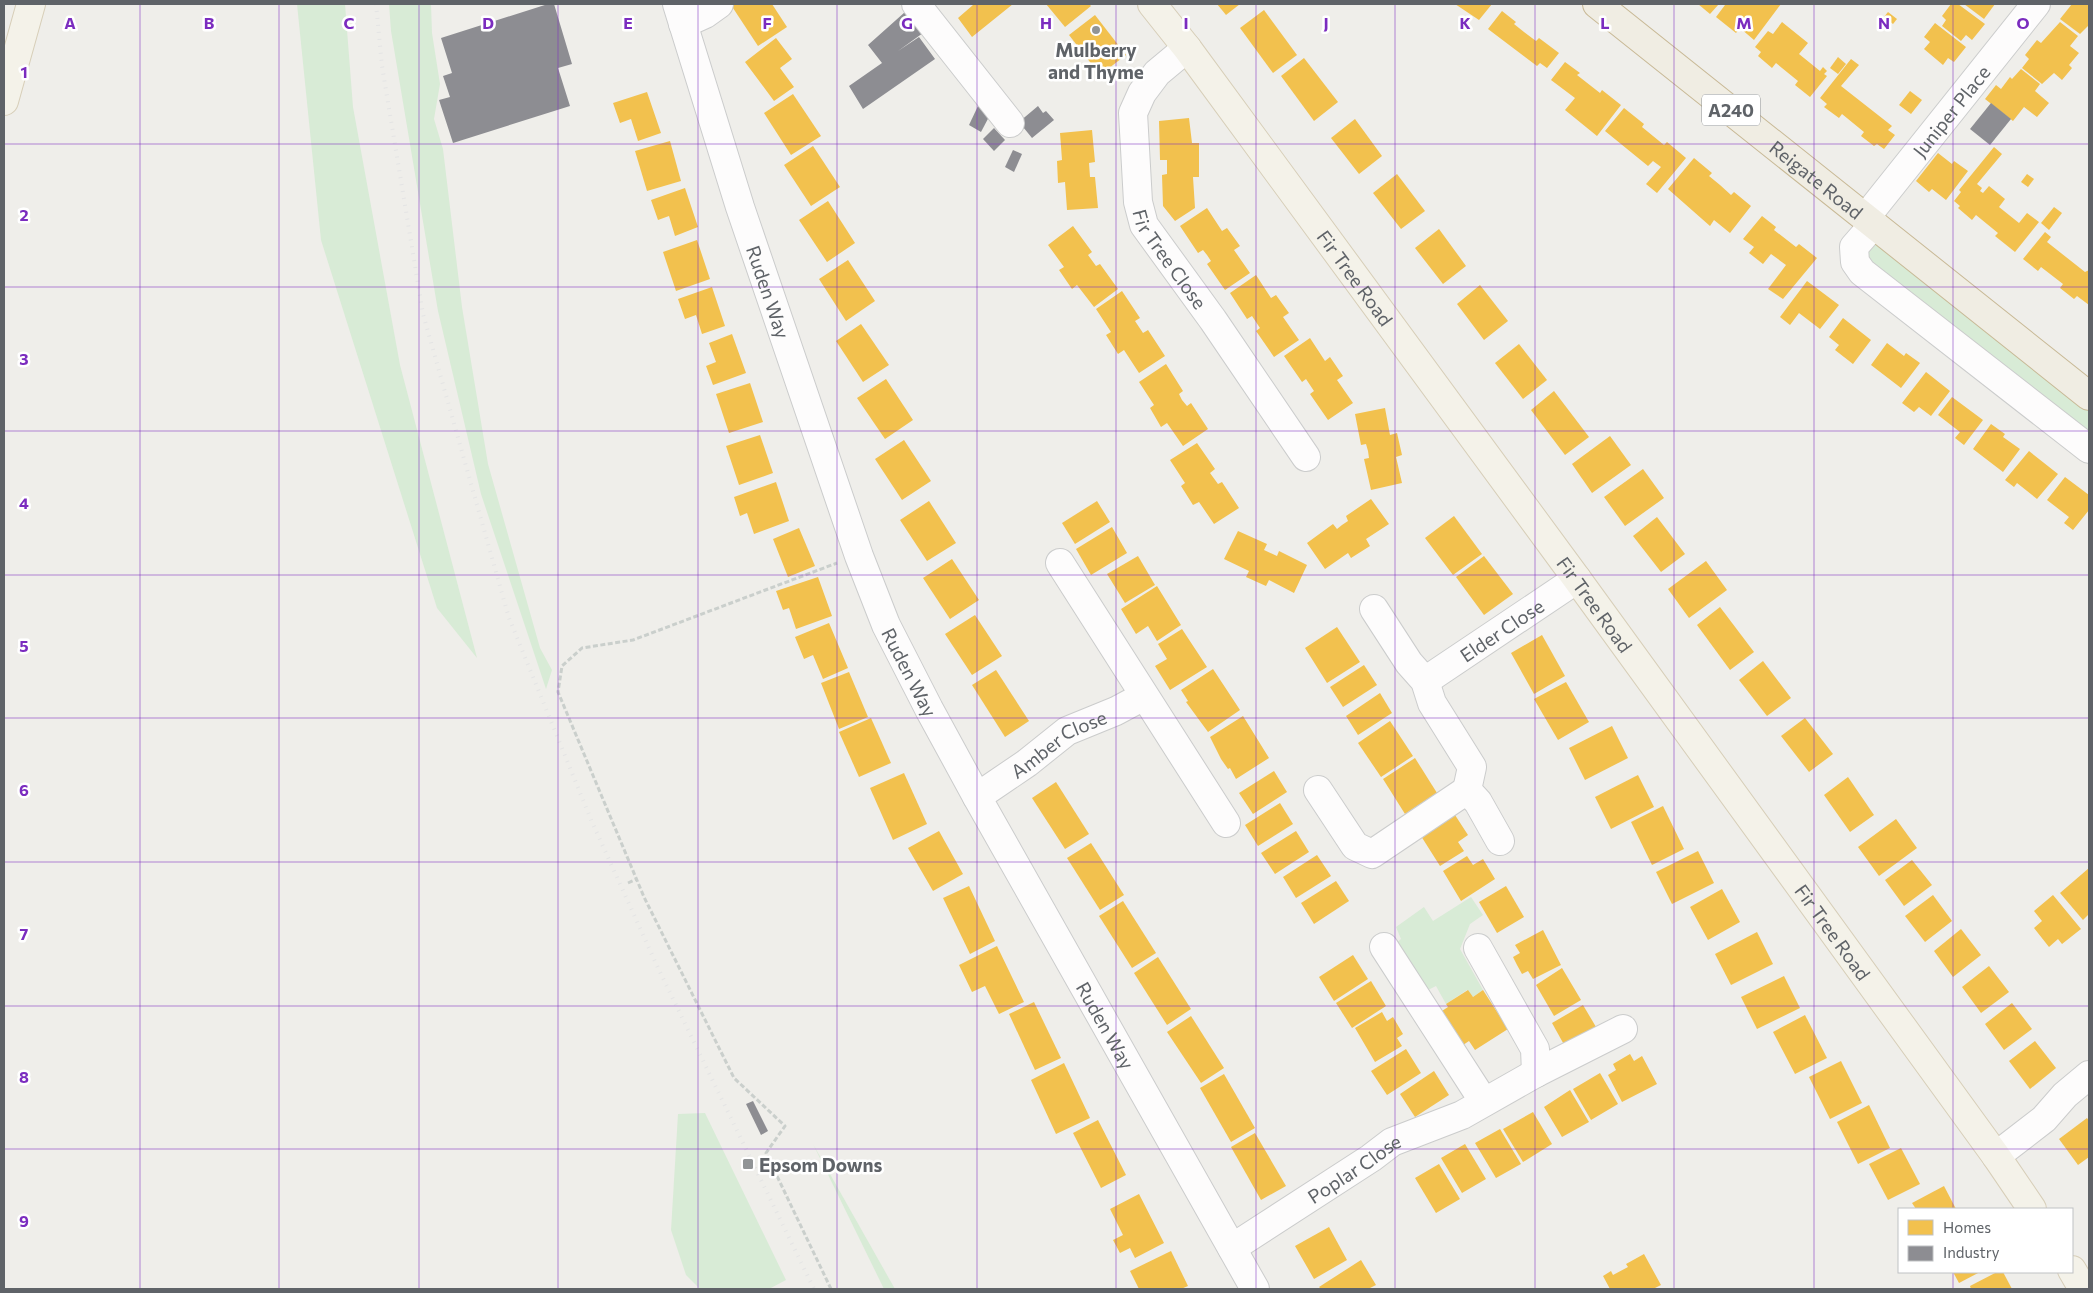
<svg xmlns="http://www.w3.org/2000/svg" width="2093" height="1293" font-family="Commissioner,sans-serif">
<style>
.green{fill:#d8ebd6}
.homes{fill:#f2c14e}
.industry{fill:#8d8d92}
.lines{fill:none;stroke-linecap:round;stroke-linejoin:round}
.minor-casing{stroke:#cbcccc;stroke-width:30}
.major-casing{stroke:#d7ceb8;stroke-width:30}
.highway-casing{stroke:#c8b996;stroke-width:30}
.path{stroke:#cacfcc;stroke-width:3;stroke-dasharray:5 2.5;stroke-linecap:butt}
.minor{stroke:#fdfcfc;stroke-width:28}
.major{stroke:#f4f2e9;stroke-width:28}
.highway{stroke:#f0ede3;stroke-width:28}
.rail{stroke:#e4e4e4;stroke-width:4;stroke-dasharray:1 6;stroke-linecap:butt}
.grid{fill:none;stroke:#7b2cbf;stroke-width:1;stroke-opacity:0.55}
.poi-dot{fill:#919496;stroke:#fff;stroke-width:2}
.labels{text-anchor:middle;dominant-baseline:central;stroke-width:5;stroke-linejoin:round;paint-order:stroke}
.shield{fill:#fff;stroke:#8f9295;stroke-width:1}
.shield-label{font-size:18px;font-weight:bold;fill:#5f6368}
.poi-label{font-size:19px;font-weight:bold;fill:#5f6368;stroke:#fff}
.street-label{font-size:19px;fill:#5f6368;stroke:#fff}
.grid-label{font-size:16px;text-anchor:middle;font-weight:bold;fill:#7b2cbf;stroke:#fff;stroke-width:5;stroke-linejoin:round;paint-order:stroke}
</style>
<rect width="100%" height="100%" fill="#efeeea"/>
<g class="green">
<polygon points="297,4 345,4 353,107 400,365 477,658 437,608 321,240"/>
<polygon points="389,4 431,4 432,33 440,84 434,119 443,149 462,307 488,464 540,648 552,670 546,689 481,494 438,311 391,31"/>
<polygon points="1871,244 1880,245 2089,411 2089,437 1873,267 1868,257 1867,247"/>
<polygon points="1471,897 1483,915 1470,924 1460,949 1483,990 1473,997 1467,990 1446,1004 1436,986 1420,994 1396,943 1401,939 1396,927 1424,907 1433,921"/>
<polygon points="705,1113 786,1280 769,1289 700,1289 686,1275 671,1230 678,1114"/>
<polygon points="813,1144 895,1289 884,1289"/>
</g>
<g class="homes">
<polygon points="732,4 772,4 787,27 758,46 731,5"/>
<polygon points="972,4 1013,4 972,37 958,18 973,5"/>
<polygon points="1046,4 1089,4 1091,6 1065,27"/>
<polygon points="1217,4 1240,4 1226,15"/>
<polygon points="1455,4 1492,4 1479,20"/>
<polygon points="1698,4 1719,4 1710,14"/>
<polygon points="1723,4 1781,4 1754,40 1740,28 1736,33 1716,17 1725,5"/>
<polygon points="1951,4 1958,4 1985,24 1972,40 1966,35 1961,41 1942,26 1946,20 1942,16"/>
<polygon points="1964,4 1995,4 1984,19"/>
<polygon points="2072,4 2089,4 2089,25 2080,34 2060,19"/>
<polygon points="1264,10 1297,55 1273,73 1240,28"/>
<polygon points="1502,11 1516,22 1514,24 1524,32 1536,41 1539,38 1559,53 1547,68 1540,63 1537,66 1488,29"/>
<polygon points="1888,12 1897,19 1893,24 1884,17"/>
<polygon points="1095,15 1126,55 1100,75 1069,35"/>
<polygon points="1782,22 1808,43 1799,54 1820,71 1823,67 1827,71 1824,74 1827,76 1810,97 1795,85 1798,81 1776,63 1772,68 1758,56 1761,52 1755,47 1768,31 1773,34"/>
<polygon points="2060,22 2078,36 2070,46 2079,53 2069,65 2072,68 2062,80 2054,73 2042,84 2022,68 2029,59 2025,55 2037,40 2041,43"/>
<polygon points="1935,23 1966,47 1954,62 1948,58 1943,65 1924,49 1930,42 1924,37"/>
<polygon points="776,38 792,59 780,68 794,87 774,101 745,62"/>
<polygon points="1838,57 1846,64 1838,74 1830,68"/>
<polygon points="1304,58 1338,102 1314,121 1281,76"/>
<polygon points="1851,59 1859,65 1841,86 1892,126 1888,130 1895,135 1884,149 1877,144 1874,146 1861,136 1864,132 1842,114 1839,118 1824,107 1827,104 1820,98"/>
<polygon points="1565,62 1580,73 1577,75 1600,93 1602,90 1621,105 1597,136 1565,110 1575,98 1551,80"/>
<polygon points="2021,69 2040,84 2035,91 2049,103 2037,117 2024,107 2013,121 1985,99 1996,85 2001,89 2010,77 2012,79"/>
<polygon points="1910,91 1922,100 1911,114 1899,105"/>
<polygon points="647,92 661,133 638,141 631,119 620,123 613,103"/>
<polygon points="793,94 821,136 791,155 764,113"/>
<polygon points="1624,108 1644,124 1642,127 1664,145 1667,142 1686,158 1657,193 1646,184 1661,167 1653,161 1648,166 1605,131"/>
<polygon points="1189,118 1192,143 1199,143 1199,177 1193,177 1195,208 1175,221 1163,206 1162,175 1167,174 1167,160 1160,160 1159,121"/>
<polygon points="1355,119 1382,156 1359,174 1331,138"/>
<polygon points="1092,130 1095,162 1089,163 1090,177 1095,177 1098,208 1067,210 1065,182 1058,183 1057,161 1062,160 1060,133"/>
<polygon points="670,141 681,181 647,191 635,151"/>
<polygon points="813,146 840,187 811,206 784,165"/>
<polygon points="1994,147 2002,154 1977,184 1982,188 1980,191 1983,193 1989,186 2005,199 1999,207 2019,223 2027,213 2039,222 2015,252 1995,236 1998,233 1976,215 1972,220 1958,208 1960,206 1954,201 1961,192 1959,190"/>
<polygon points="1938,153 1952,164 1954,161 1968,171 1946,200 1932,189 1929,192 1916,181"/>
<polygon points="1694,158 1712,173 1709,176 1720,185 1731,195 1734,192 1751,206 1730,233 1714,220 1710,226 1668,189"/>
<polygon points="1397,174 1425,211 1401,229 1373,193"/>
<polygon points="2027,174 2034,179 2028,187 2021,182"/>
<polygon points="685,188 698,227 675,236 669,216 658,220 651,200"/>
<polygon points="828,201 855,243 827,262 799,220"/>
<polygon points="2054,207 2062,213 2049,230 2041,223"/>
<polygon points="1207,208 1222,231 1227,228 1240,246 1234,250 1250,273 1225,290 1207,264 1211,261 1207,255 1203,250 1198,253 1180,226"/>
<polygon points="1762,216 1776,227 1774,230 1796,247 1799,244 1817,258 1783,299 1768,289 1786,265 1771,254 1763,264 1749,253 1754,247 1743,239"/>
<polygon points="1073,226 1092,252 1088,255 1096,266 1100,264 1118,289 1094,307 1077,285 1072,289 1059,270 1064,267 1048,245"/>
<polygon points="1439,229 1466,266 1443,284 1415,248"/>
<polygon points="2045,232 2051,237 2047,242 2085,272 2089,270 2089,305 2077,296 2074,299 2060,288 2063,284 2041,267 2038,271 2023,259"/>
<polygon points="697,240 710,279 676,291 663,252"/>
<polygon points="848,260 875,301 846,321 819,279"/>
<polygon points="1256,275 1271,298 1276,295 1289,313 1283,317 1299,340 1274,357 1256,331 1260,328 1252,316 1247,319 1230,293"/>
<polygon points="1807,281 1839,305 1820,329 1799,313 1790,325 1780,317"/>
<polygon points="1480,285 1508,321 1484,340 1457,304"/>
<polygon points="712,287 725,326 702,334 696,315 685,319 678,299"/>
<polygon points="1122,291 1140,318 1135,321 1143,333 1148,330 1165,356 1139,373 1124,350 1118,354 1106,335 1111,332 1096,309"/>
<polygon points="1843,318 1871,340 1853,364 1835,350 1839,345 1829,337"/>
<polygon points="861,324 889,365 863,382 836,341"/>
<polygon points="732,334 746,373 713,385 706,366 716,362 709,343"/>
<polygon points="1310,338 1325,361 1330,357 1343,376 1337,380 1353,403 1328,420 1310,394 1314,391 1306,379 1302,382 1284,356"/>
<polygon points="1887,343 1904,356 1906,353 1920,363 1901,388 1871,365"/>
<polygon points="1519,344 1547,380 1523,399 1495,363"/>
<polygon points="1166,364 1183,391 1179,394 1182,400 1187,406 1191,403 1208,429 1183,446 1167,423 1161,427 1150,408 1154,405 1139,382"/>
<polygon points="1926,372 1950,391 1931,416 1919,407 1914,412 1902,403"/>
<polygon points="886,379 913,420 885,439 857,398"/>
<polygon points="750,383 763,422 729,433 716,394"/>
<polygon points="1554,391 1589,437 1565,455 1531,410"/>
<polygon points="1952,397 1983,420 1964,445 1955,438 1960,432 1938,415"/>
<polygon points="1385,408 1390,435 1397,433 1402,455 1396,457 1402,483 1371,490 1364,459 1369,458 1368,451 1366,444 1361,445 1355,414"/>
<polygon points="1991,424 2005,434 2003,437 2020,449 2003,472 1973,449"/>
<polygon points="760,435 773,473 739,485 726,446"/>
<polygon points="1610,436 1631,465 1592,493 1572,464"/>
<polygon points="904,440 931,481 902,500 875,459"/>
<polygon points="1197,443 1215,469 1210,473 1218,484 1222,482 1239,508 1214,524 1199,502 1193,505 1181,486 1185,483 1170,460"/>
<polygon points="2029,451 2058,474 2037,499 2017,483 2014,487 2005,480"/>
<polygon points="1643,469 1664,498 1625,526 1604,497"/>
<polygon points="2065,477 2089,495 2089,510 2073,530 2064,523 2069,517 2047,500"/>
<polygon points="776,482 789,521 754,534 747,513 740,516 734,497"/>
<polygon points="1371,499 1389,524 1366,539 1370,546 1351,558 1348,553 1325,569 1307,543 1333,524 1337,529 1342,525 1348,521 1346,516"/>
<polygon points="929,501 956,543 927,561 900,520"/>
<polygon points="1097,501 1110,522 1075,544 1062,523"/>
<polygon points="1454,516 1482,554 1453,575 1425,538"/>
<polygon points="1657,517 1685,554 1661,572 1633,536"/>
<polygon points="1112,527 1127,553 1091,575 1076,549"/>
<polygon points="799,528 815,566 788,577 773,539"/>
<polygon points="1238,531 1267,544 1264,550 1277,556 1279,551 1307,565 1294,593 1269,580 1266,586 1246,577 1249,571 1224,559"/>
<polygon points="1138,556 1155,585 1125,603 1107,574"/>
<polygon points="1484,556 1513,594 1484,615 1456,577"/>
<polygon points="952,559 979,600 950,619 923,578"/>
<polygon points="1706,561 1727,590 1689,618 1668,589"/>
<polygon points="818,577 832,616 796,629 789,608 783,610 776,591"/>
<polygon points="1157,586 1181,625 1157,641 1148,626 1136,634 1121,609"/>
<polygon points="1720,607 1754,652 1730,670 1697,625"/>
<polygon points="975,615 1002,656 972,675 945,634"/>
<polygon points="829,623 848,668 823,679 813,655 804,659 795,637"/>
<polygon points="1337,627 1360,662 1327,683 1305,648"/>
<polygon points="1182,629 1207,667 1170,690 1155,666 1167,659 1158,644"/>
<polygon points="1542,635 1565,676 1534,694 1511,653"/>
<polygon points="1763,661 1791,698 1767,716 1739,680"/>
<polygon points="1364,665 1377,685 1343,707 1330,687"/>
<polygon points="1213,669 1240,710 1208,732 1186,702 1188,701 1181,690"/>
<polygon points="996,670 1029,721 1005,737 972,685"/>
<polygon points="849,672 868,717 839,729 821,683"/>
<polygon points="1566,682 1589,722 1558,740 1534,699"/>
<polygon points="1380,693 1392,713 1358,735 1346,716"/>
<polygon points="1243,716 1269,758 1236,779 1230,768 1228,769 1221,759 1210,737"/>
<polygon points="871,718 891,763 859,777 839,732"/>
<polygon points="1805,718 1833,754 1809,772 1781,736"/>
<polygon points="1390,721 1413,756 1381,777 1358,743"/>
<polygon points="1612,726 1628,758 1585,780 1569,748"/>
<polygon points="1415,758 1437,793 1405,814 1383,779"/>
<polygon points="1274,771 1287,792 1253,814 1239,793"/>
<polygon points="904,773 927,824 893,840 870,788"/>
<polygon points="1638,775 1654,807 1611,829 1595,797"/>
<polygon points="1848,777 1874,815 1850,832 1824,795"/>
<polygon points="1056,782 1089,834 1065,849 1032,798"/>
<polygon points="1280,803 1293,824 1258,846 1245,825"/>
<polygon points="1663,806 1684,849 1652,865 1631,822"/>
<polygon points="1455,815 1468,835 1458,842 1464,851 1440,866 1421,836"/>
<polygon points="1896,819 1917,848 1879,876 1858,847"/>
<polygon points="939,831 963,874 933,891 908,848"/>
<polygon points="1296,831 1309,852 1275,874 1261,853"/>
<polygon points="1091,843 1124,895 1100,910 1067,858"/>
<polygon points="1698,851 1714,883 1672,904 1656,872"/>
<polygon points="1317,855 1331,876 1296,898 1283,877"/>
<polygon points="1467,856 1473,865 1483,859 1495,879 1461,901 1443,871"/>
<polygon points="1912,860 1932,885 1904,906 1885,880"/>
<polygon points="2089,868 2089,914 2083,920 2060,893"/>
<polygon points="1336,881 1349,901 1314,924 1301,903"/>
<polygon points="969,886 995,941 970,954 943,898"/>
<polygon points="1506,886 1524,917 1497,933 1479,902"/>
<polygon points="1722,889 1740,922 1708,940 1690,907"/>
<polygon points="1933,895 1952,921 1925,942 1905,916"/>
<polygon points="2053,895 2081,929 2062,944 2058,939 2049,947 2034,928 2042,921 2034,911"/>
<polygon points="1123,901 1156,953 1132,968 1099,916"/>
<polygon points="1961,929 1981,955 1953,977 1934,951"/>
<polygon points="1543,930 1561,965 1533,979 1528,971 1522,974 1517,965 1513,957 1520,953 1515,945"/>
<polygon points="1757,932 1773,964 1731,985 1715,954"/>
<polygon points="997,946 1024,1002 999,1014 985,986 972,992 959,965"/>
<polygon points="1353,955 1368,979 1334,1001 1319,977"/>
<polygon points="1158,957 1191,1009 1167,1025 1134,973"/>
<polygon points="1989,966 2009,992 1981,1013 1962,987"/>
<polygon points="1562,968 1581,1000 1554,1016 1536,985"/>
<polygon points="1784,976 1800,1008 1757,1029 1741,997"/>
<polygon points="1371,981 1386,1006 1352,1028 1336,1003"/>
<polygon points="1468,990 1473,997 1483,990 1508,1029 1475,1050 1469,1041 1457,1049 1436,1015 1448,1007 1446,1004"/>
<polygon points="1034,1002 1061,1058 1035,1070 1009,1014"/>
<polygon points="2012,1003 2032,1029 2004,1050 1985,1024"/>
<polygon points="1583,1005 1599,1032 1567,1050 1552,1023"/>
<polygon points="1382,1012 1387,1021 1393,1017 1403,1034 1397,1038 1402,1046 1375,1062 1355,1028"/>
<polygon points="1805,1015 1827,1058 1795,1074 1773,1032"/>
<polygon points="1191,1016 1224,1068 1201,1083 1167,1032"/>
<polygon points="2035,1041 2056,1068 2030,1089 2009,1061"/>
<polygon points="1406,1049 1421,1073 1387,1095 1371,1071"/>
<polygon points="1630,1054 1634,1061 1642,1056 1657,1084 1622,1102 1608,1075 1616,1070 1613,1064"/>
<polygon points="1841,1061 1862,1103 1830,1119 1809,1077"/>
<polygon points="1064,1063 1090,1118 1056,1134 1031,1080"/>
<polygon points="1434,1071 1449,1095 1415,1117 1400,1094"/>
<polygon points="1600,1073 1618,1104 1591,1120 1573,1089"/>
<polygon points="1224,1074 1255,1128 1231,1142 1200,1088"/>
<polygon points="1570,1090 1589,1122 1562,1137 1544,1107"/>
<polygon points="1869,1105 1890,1148 1858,1164 1837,1122"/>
<polygon points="1533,1112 1552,1144 1523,1162 1503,1129"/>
<polygon points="2087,1118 2089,1121 2089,1157 2078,1165 2059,1139"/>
<polygon points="1098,1120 1126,1175 1101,1188 1073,1133"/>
<polygon points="1500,1129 1521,1164 1496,1178 1475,1143"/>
<polygon points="1255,1133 1286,1186 1261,1200 1231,1147"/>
<polygon points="1465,1144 1486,1179 1462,1193 1441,1158"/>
<polygon points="1901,1148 1920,1184 1888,1200 1869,1164"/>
<polygon points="1439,1164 1460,1199 1436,1213 1415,1178"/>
<polygon points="1944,1186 1956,1209 1916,1209 1912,1203"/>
<polygon points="1139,1194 1164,1243 1135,1258 1130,1248 1120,1253 1113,1240 1123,1235 1110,1209"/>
<polygon points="1329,1227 1347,1260 1314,1279 1295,1246"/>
<polygon points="1171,1251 1188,1286 1181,1289 1139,1289 1130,1271"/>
<polygon points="1644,1254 1661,1285 1653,1289 1610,1289 1603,1276 1611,1271 1613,1275 1628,1267 1626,1264"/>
<polygon points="1361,1260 1376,1285 1368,1289 1321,1289 1319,1287"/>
<polygon points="1953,1272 1980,1272 1959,1283"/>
<polygon points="1997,1272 2003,1272 2012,1289 1971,1289 1970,1286"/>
</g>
<g class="industry">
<polygon points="548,4 554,4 572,64 558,68 570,106 453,143 439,100 450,97 443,76 452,73 441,38"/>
<polygon points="905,12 923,33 898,51 919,37 935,59 863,109 849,86 882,63 868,45"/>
<polygon points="1991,103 2011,119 1990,145 1970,129"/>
<polygon points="978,106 991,113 981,132 969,125"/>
<polygon points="1038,106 1043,113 1046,111 1054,120 1032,138 1019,122"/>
<polygon points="994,128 1005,140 994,151 983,139"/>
<polygon points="1013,150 1022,154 1014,172 1005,167"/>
<polygon points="753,1101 768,1131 761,1135 746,1104"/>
</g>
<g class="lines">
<g class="minor-casing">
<g id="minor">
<path id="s1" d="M677,4l63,203 119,349 27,69 43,84 48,88 278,492"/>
<polyline points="916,4 1010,123"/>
<polyline points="683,24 705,14 719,4"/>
<path id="s2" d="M1187,48l-30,25 -15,20 -9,20 5,89 6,23 69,95 93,137"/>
<path id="s3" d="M1866,217l170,-213"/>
<polyline points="1874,224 1854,247 1855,262 1862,272 2089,449"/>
<polyline points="1060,563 1226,823"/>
<polyline points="1374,609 1409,663 1425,681 1432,703 1472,767 1467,790 1478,802 1500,841"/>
<path id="s4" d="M1425,681l152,-102"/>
<polyline points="1318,790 1355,846 1372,854 1467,790"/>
<path id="s5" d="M977,797l50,-34 40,-32 49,-20 28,-15"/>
<polyline points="1384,947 1484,1102"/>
<polyline points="1478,948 1535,1049 1536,1073"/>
<polyline points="1996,1156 2044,1119 2065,1095 2089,1075"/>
<path id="s6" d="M1232,1248l139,-90 21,-16 70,-27 74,-42 87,-44"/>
</g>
</g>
<g class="major-casing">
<g id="major">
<path id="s7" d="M1152,4l35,44 390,531 419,577 36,53"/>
<polyline points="4,101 31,4"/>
<polyline points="2072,1270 2083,1289"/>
</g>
</g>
<g class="highway-casing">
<g id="highway">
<path id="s8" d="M1597,4l492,392"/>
</g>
</g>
<g class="path">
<polyline points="628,883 637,879"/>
<polyline points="759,1160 768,1157"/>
<polyline points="831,1289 766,1153 785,1126 734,1078 644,897 558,692 562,666 582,648 633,640 837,563"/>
</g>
<use href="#minor" class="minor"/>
<use href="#major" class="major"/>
<use href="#highway" class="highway"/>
<polyline class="rail" points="376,4 382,66 423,314 509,618 592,822 658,968 814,1289"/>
</g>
<path class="grid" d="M140,4v1285M279,4v1285M419,4v1285M558,4v1285M698,4v1285M837,4v1285M977,4v1285M1116,4v1285M1256,4v1285M1395,4v1285M1535,4v1285M1674,4v1285M1814,4v1285M1953,4v1205M4,144h2085M4,287h2085M4,431h2085M4,575h2085M4,718h2085M4,862h2085M4,1006h2085M4,1149h2085M1953,1272v17"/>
<g class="poi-dot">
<circle cx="1096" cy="30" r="5"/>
<rect x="742" y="1158" width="12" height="12" rx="2.5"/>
</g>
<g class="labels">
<rect class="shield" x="1702" y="94.5" width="58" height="31" rx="4"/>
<g class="shield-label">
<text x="1731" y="110">A240</text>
</g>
<g class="poi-label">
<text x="1096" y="49">Mulberry<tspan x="1096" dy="22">and Thyme</tspan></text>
<text x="759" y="1164" text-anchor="start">Epsom Downs</text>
</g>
<g class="street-label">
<text stroke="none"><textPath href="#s3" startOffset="136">Juniper Place</textPath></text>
<text stroke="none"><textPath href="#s8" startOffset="281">Reigate Road</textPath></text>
<text stroke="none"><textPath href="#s2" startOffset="241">Fir Tree Close</textPath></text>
<text stroke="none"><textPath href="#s7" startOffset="341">Fir Tree Road</textPath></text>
<text stroke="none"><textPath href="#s1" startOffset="302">Ruden Way</textPath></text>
<text stroke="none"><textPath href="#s7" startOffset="746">Fir Tree Road</textPath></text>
<text stroke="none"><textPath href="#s4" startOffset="92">Elder Close</textPath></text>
<text stroke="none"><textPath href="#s1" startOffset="708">Ruden Way</textPath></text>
<text stroke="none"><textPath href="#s5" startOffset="98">Amber Close</textPath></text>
<text stroke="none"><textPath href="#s7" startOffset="1151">Fir Tree Road</textPath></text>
<text stroke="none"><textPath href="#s1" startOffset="1112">Ruden Way</textPath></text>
<text stroke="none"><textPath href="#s6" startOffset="146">Poplar Close</textPath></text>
</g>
</g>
<g class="grid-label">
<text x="70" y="29">A</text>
<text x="209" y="29">B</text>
<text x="349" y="29">C</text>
<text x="488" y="29">D</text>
<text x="628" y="29">E</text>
<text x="767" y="29">F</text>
<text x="907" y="29">G</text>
<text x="1046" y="29">H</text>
<text x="1186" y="29">I</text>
<text x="1326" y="29">J</text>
<text x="1465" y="29">K</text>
<text x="1605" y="29">L</text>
<text x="1744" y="29">M</text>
<text x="1884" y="29">N</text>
<text x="2023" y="29">O</text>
<text x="24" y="78">1</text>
<text x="24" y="221">2</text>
<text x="24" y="365">3</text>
<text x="24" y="509">4</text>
<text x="24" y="652">5</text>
<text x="24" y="796">6</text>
<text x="24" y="940">7</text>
<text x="24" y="1083">8</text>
<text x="24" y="1227">9</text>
</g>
<rect width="2093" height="1293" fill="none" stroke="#5f6368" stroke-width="10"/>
<rect x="1898" y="1208" width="175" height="65" fill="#ffffff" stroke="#bfc1c3"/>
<rect x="1908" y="1220" width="25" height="15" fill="#f2c14e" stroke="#bfc1c3"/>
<text x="1943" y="1233" font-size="15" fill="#5f6368">Homes</text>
<rect x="1908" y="1246" width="25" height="15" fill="#8d8d92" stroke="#bfc1c3"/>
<text x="1943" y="1258" font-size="15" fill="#5f6368">Industry</text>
</svg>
